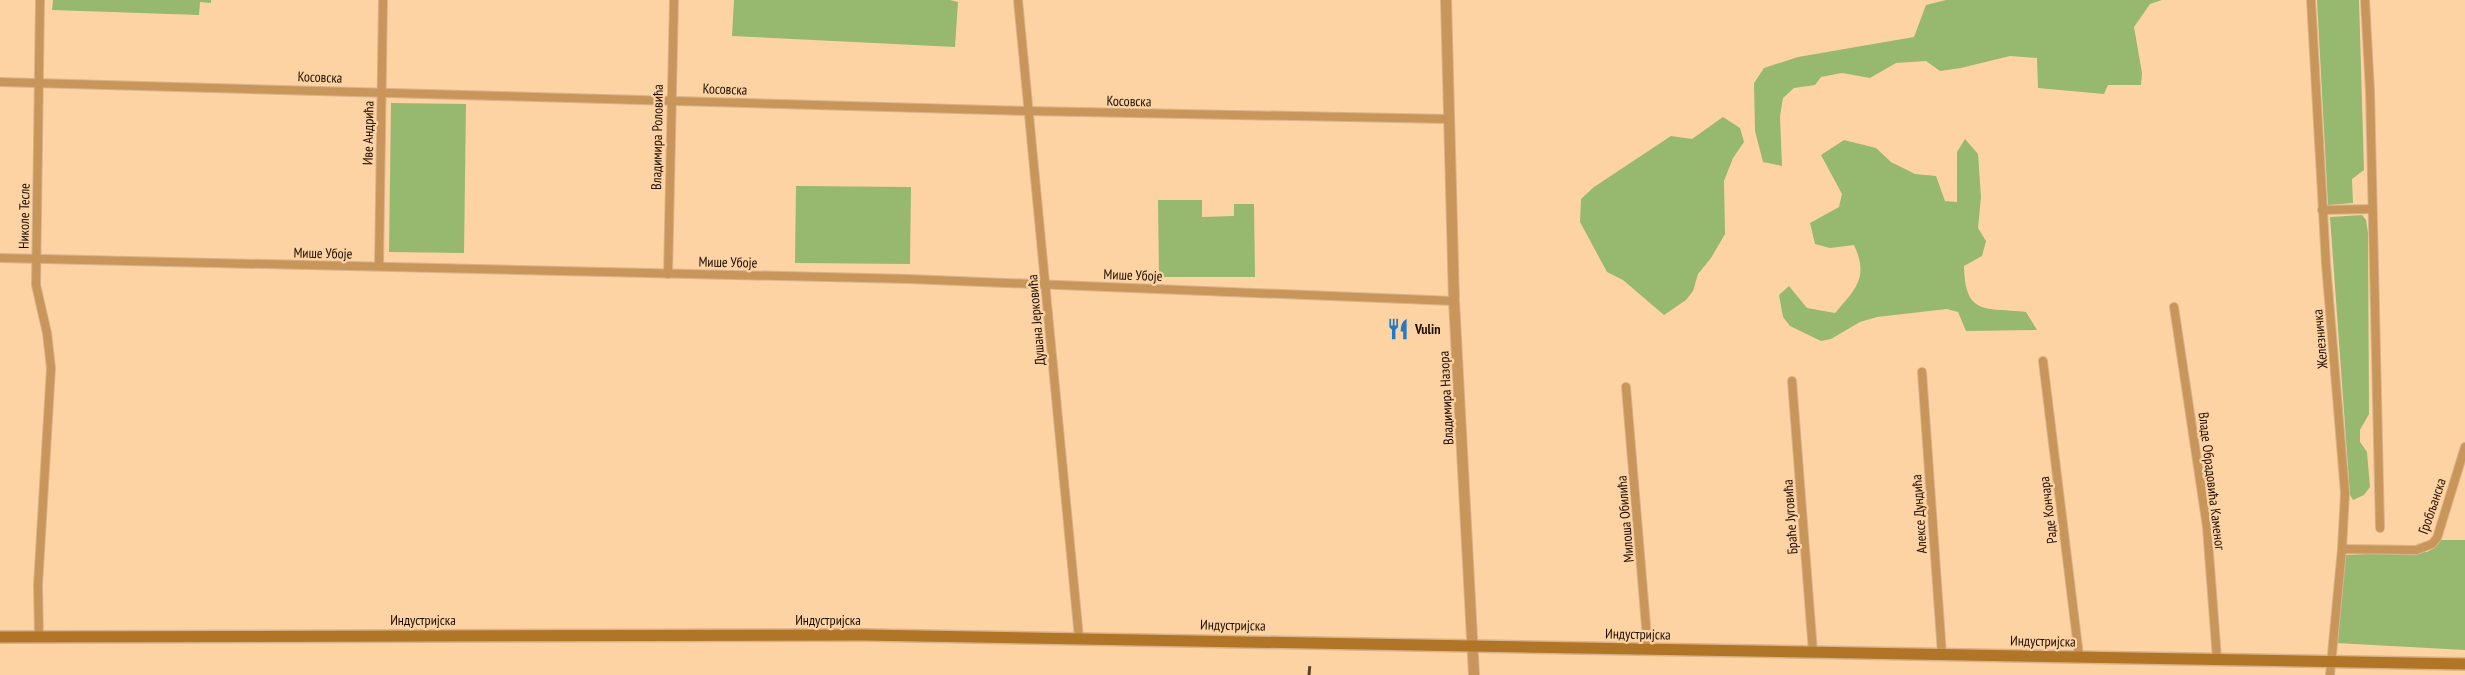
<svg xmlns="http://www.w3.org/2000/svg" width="2465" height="675" font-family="'PT Sans Narrow',sans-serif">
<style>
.green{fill:#96b86f}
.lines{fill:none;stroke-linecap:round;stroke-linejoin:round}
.minor-casing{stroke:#dab38a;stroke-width:10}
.tertiary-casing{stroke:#dab38a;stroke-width:12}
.secondary-casing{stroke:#dab38a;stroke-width:14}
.minor{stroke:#c8955b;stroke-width:8}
.tertiary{stroke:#c8955b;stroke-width:10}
.secondary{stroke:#b07526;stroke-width:11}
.rail{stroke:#58422c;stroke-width:3;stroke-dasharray:9 9;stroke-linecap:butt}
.labels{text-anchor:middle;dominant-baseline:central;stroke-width:4.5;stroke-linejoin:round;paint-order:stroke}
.street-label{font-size:14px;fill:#1c0d00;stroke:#fed3a4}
.poi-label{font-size:14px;font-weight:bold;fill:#1c0d00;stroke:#fed3a4;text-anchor:start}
</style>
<rect width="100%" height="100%" fill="#fed3a4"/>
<g class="green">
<polygon points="53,0 211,0 211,3 200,2 199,15 52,10"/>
<polygon points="734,0 950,0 958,2 955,47 732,36"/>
<polygon points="1946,0 2162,0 2150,4 2134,27 2142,73 2141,85 2108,85 2104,94 2038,88 2037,58 2010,56 1961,68 1940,71 1926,61 1896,63 1870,78 1842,73 1821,77 1815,85 1794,88 1783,98 1780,116 1782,166 1763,162 1755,131 1754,83 1764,68 1798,57 1914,37 1926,5"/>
<polygon points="2317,0 2359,0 2364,170 2352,179 2353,203 2328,205"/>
<polygon points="391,103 466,104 464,253 389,252"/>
<polygon points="1723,117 1740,128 1744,142 1733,158 1724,181 1725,234 1711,258 1698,274 1693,291 1686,300 1664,315 1623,280 1607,272 1580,222 1581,199 1594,187 1671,136 1692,139"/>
<path d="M1965,139l13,15 3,43 -3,31 8,13 -4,15 -18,10c1,51 22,41 62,46l11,18 -71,1 -8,-19 -11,-3 -70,8 -17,5 -29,17 -10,2 -31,-15 -7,-9 -4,-22 10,-9 18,22 28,5c21,-24 34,-36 19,-68l-24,3 -15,-4 -5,-21 29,-16 3,-13 -21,-39 23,-15 32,8 15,14 24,12 21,2 9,25 12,1v-50z"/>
<polygon points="796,186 911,187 910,264 795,263"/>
<polygon points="1158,200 1202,200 1202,217 1234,216 1234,204 1254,204 1255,277 1159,277"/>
<polygon points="2362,215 2366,220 2368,233 2369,414 2360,430 2360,442 2367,452 2370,487 2364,495 2353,500 2350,495 2330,217"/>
<polygon points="2440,540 2465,540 2465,650 2336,643 2342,555 2427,552 2434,548"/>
</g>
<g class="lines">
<g class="minor-casing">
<g id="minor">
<polyline points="1018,0 1079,638"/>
<polyline points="2311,0 2326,264 2345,493 2342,549 2330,675"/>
<polyline points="2365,0 2370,91 2380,528"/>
<polyline points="0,82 1029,111 1448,119"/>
<polyline points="2322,210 2372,209"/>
<polyline points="0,258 909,279 1454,301"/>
<polyline points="379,266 383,0"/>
<polyline points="668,274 674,0"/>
<polyline points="2174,307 2207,527 2217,659"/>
<polyline points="2043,361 2079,656"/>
<polyline points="1922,372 1942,654"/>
<polyline points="1792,381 1813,652"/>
<polyline points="1626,387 1648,650"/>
<polyline points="2342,549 2416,550 2432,544 2437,538 2465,447"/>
<polyline points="39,638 38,585 51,368 47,333 36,285 40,0"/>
</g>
</g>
<g class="tertiary-casing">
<polyline id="tertiary" points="1446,0 1454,301 1474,675"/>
</g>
<g class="secondary-casing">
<polyline id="secondary" points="0,637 864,635 2465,664"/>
</g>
<use href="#minor" class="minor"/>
<use href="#tertiary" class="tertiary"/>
<use href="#secondary" class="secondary"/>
<polyline class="rail" points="1309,675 1310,663"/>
</g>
<defs>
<g id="restaurant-bare" transform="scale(1.725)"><path d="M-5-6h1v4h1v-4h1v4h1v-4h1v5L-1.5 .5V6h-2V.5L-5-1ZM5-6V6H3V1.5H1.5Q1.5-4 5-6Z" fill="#1f7bc8" stroke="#fed3a4" stroke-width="2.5" paint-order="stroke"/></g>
</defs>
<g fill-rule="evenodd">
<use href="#restaurant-bare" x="1398" y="329"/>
</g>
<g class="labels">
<g class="street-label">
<text transform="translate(320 77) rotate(2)">Косовска</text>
<text transform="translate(725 89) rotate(2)">Косовска</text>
<text transform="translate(1129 101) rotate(1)">Косовска</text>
<text transform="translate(368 133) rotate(-89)">Иве Андрића</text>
<text transform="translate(657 137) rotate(-89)">Владимира Роловића</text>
<text transform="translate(24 216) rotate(-89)">Николе Тесле</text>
<text transform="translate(323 253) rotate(1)">Мише Убоје</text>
<text transform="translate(728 262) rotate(1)">Мише Убоје</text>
<text transform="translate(1133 275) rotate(2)">Мише Убоје</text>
<text transform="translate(1036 320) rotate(-95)">Душана Јерковића</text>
<text transform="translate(2320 339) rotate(-95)">Железничка</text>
<text transform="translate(1446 398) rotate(-93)">Владимира Назора</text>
<text transform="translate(2212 481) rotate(83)">Владе Обрадовића Каменог</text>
<text transform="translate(2432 506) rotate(-71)">Гробљанска</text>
<text transform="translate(2048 510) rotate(-97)">Раде Кончара</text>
<text transform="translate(1919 514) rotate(-94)">Алексе Дундића</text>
<text transform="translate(1790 517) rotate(-94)">Браће Југовића</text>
<text transform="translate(1625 519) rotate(-95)">Милоша Обилића</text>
<text x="423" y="620">Индустријска</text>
<text x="828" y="620">Индустријска</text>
<text transform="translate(1233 625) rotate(1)">Индустријска</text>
<text transform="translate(1638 634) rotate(1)">Индустријска</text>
<text transform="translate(2043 641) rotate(1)">Индустријска</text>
</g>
<g class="poi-label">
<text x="1415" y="329">Vulin</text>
</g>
</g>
</svg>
